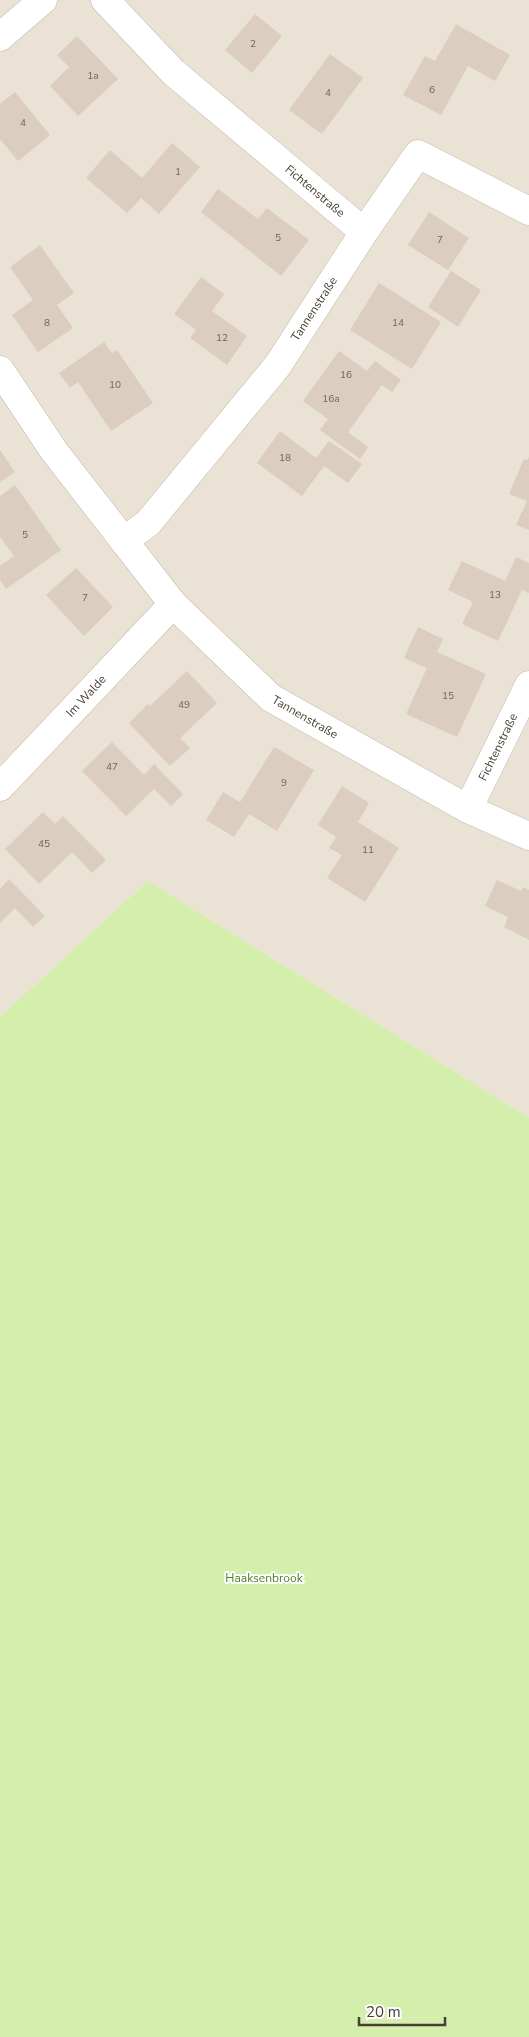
<svg xmlns="http://www.w3.org/2000/svg" width="529" height="2037" font-family="'Nunito Sans',sans-serif">
<style>
.residential{fill:#eae2d4}
.green{fill:#d4eeab}
.building{fill:#dbcebe}
.lines{fill:none;stroke-linecap:round;stroke-linejoin:round}
.minor-casing{stroke:#c5baab;stroke-width:29}
.minor{stroke:#fff;stroke-width:28}
.labels{text-anchor:middle;dominant-baseline:central;stroke-width:4;stroke-linejoin:round;paint-order:stroke}
.number-label{font-size:10px;fill:#6e6457}
.street-label{font-size:12px;fill:#494035;stroke:#fff}
.park-label{font-size:12px;fill:#4c8221;stroke:#fff}
</style>
<rect width="100%" height="100%" fill="#f5f0e7"/>
<polygon class="residential" points="0,0 529,0 529,1118 148,881 0,1017"/>
<polygon class="green" points="148,881 529,1118 529,2037 0,2037 0,1017"/>
<g class="building">
<polygon points="255,14 282,36 252,73 225,50"/>
<polygon points="456,24 510,55 495,81 468,66 441,115 403,95 425,56 435,61"/>
<polygon points="77,36 118,79 78,116 50,86 69,67 57,55"/>
<polygon points="330,54 363,78 322,134 289,110"/>
<polygon points="15,92 50,135 18,161 0,139 0,104"/>
<polygon points="172,143 200,167 159,214 141,198 127,213 86,178 110,150 142,178"/>
<polygon points="218,189 258,219 267,208 309,240 281,276 201,212"/>
<polygon points="429,212 469,238 448,270 408,245"/>
<polygon points="40,245 74,293 57,305 73,328 38,352 12,315 33,300 10,267"/>
<polygon points="451,271 481,290 458,327 428,307"/>
<polygon points="201,277 224,294 212,311 247,336 227,365 190,338 196,330 174,314"/>
<polygon points="379,283 441,322 412,369 350,330"/>
<polygon points="104,342 112,353 117,350 153,403 111,431 78,382 70,388 59,373"/>
<polygon points="339,351 367,371 375,361 401,380 392,392 382,385 348,432 368,447 360,459 320,430 328,419 303,401"/>
<polygon points="280,431 316,458 329,441 362,464 348,483 324,466 302,496 257,463"/>
<polygon points="0,450 15,472 0,482"/>
<polygon points="529,457 529,530 516,525 527,501 509,494 524,459 527,460"/>
<polygon points="15,485 61,550 6,589 0,580 0,566 14,556 0,537 0,496"/>
<polygon points="516,557 529,563 529,593 522,590 498,641 462,624 473,602 448,590 462,561 505,581"/>
<polygon points="76,568 113,607 84,636 46,595"/>
<polygon points="418,627 443,639 437,652 486,674 457,737 406,714 427,668 404,658"/>
<polygon points="187,671 217,703 180,738 190,748 170,766 129,723 148,704 150,706"/>
<polygon points="112,742 144,775 154,764 183,794 171,806 154,789 126,816 82,771"/>
<polygon points="274,747 314,770 277,831 249,814 234,837 206,820 223,792 240,802"/>
<polygon points="342,786 369,803 358,822 399,848 365,902 327,878 342,855 329,848 336,837 318,825"/>
<polygon points="43,812 55,824 63,816 106,860 92,873 72,852 39,884 5,849"/>
<polygon points="9,879 45,916 33,927 15,908 0,923 0,889"/>
<polygon points="497,880 521,891 523,887 529,890 529,940 504,927 508,917 485,906"/>
</g>
<g class="lines">
<g class="minor-casing">
<g id="minor">
<polyline points="105,0 173,72 364,232 418,154 529,211"/>
<polyline points="0,37 43,0"/>
<polyline points="0,370 54,451 173,604 271,698 468,809 529,836"/>
<polyline points="124,541 148,523 278,365 364,232"/>
<polyline points="0,787 173,604"/>
<polyline points="468,809 529,685"/>
</g>
</g>
<use href="#minor" class="minor"/>
</g>
<g class="labels">
<g class="number-label">
<text x="253" y="44">2</text>
<text x="93" y="76">1a</text>
<text x="432" y="90">6</text>
<text x="328" y="93">4</text>
<text x="23" y="123">4</text>
<text x="178" y="172">1</text>
<text x="278" y="238">5</text>
<text x="440" y="240">7</text>
<text x="47" y="323">8</text>
<text x="398" y="323">14</text>
<text x="222" y="338">12</text>
<text x="346" y="375">16</text>
<text x="115" y="385">10</text>
<text x="331" y="399">16a</text>
<text x="285" y="458">18</text>
<text x="25" y="535">5</text>
<text x="495" y="595">13</text>
<text x="85" y="598">7</text>
<text x="448" y="696">15</text>
<text x="184" y="705">49</text>
<text x="112" y="767">47</text>
<text x="284" y="783">9</text>
<text x="44" y="844">45</text>
<text x="368" y="850">11</text>
</g>
<g class="street-label">
<text transform="translate(315 191) rotate(40)">Fichtenstraße</text>
<text transform="translate(314 309) rotate(-57)">Tannenstraße</text>
<text transform="translate(86 696) rotate(-47)">Im Walde</text>
<text transform="translate(305 717) rotate(30)">Tannenstraße</text>
<text transform="translate(498 747) rotate(-64)">Fichtenstraße</text>
</g>
<g class="park-label">
<text x="264" y="1578">Haaksenbrook</text>
</g>
</g>
<path d="M359 2017v8h86v-8" fill="none" stroke="#494035" stroke-width="2.5"/>
<text x="366" y="2017" font-size="15" fill="#494035" stroke="#ffffff" stroke-width="4" paint-order="stroke">20 m</text>
</svg>
